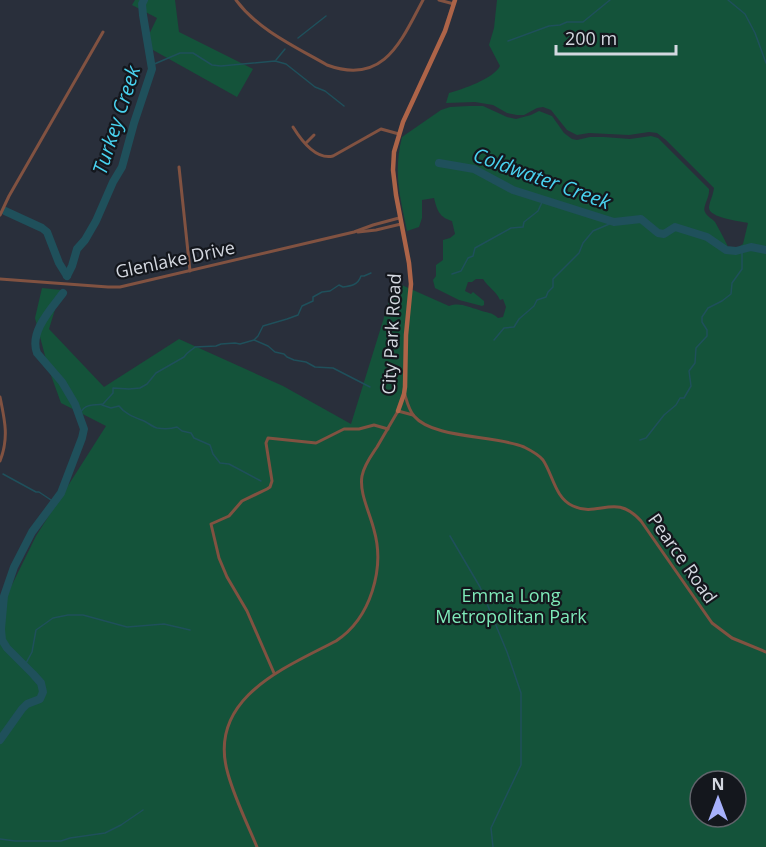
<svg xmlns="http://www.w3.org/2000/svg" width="766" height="847" font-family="'Open Sans',sans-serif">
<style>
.green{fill:#14533a;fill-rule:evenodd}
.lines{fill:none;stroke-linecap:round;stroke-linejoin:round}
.stream{stroke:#1f505b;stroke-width:1.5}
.river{stroke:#1f505b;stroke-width:8}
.street{stroke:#815241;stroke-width:3}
.secondary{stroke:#ad6448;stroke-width:4.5}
.labels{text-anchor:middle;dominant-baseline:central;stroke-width:4.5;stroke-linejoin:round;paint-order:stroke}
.street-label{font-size:18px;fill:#d4d8e0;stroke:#14171d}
.park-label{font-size:18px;fill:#7feab9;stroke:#14171d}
.water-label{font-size:20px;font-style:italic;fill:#49d2ef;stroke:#14171d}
</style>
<rect width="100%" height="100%" fill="#292f3b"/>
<g class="green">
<polygon points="135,0 175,0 179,32 253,69 237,97 144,45 157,18 132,5"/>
<path d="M497,0h269v847h-766v-238l36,-73 70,-110 -45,-23 -13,-36 -13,-49 7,-30 19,2 -12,39 55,58 75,-48 104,47 68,38 44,-142 54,24c11,-4 19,1 30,4 8,3 13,2 19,8l5,-1 3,-10 -3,-8 -3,1c-4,-9 -12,-13 -17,-21h-7l-4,3h-4l-3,9 6,3 2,-2 11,9v4l-2,1 -23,-6 -24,-12 -2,-8 3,-4v-11l7,-5v-20l7,-2 5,-4 -3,-13c-13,-4 -15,-11 -18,-23l-12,2v18l-3,9 -12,4c-7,-35 -14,-58 -5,-94l39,-27 9,-3 19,-1h14l24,11 9,2 15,-4 8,-4 13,5 12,17 8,6 5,1 13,-3h14l26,2 21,-3 7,2 51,51c1,8 -7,18 -4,23 2,5 7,6 10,10 5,9 10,18 14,27l8,-1 6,-4 5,-21c-8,-2 -40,-5 -39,-16 1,-7 4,-11 5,-19l-48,-48 -9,-7 -8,-1 -20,3 -40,-2 -12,2 -10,-5 -16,-20 -8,-3 -6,1 -13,7h-7l-10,-2 -14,-8 -18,-3 -29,1 3,-10c14,-4 44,-14 51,-27l-11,-21 5,-17zM700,781h36v36h-36z"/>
</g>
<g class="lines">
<g class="stream">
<polyline points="728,0 745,14 755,33 766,63"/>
<polyline points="298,38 326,16"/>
<polyline points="508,41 549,26 560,25 567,22 583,22 610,0"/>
<polyline points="276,60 285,49"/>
<polyline points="152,65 180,53 193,53 212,65 221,66 275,61 286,64 315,87 325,91 344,106"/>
<polyline points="452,274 461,271 468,258 473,256 475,248 511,228 523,227 524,222 538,211 543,200"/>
<polyline points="254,340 268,346 275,352 284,354 287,357 294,360 306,362 315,367 333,368 370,387"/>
<polyline points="494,340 504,328 514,327 519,319 534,306 537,300 546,297 548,292 553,287 553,279 579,253 583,243 593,231 614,222"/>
<path d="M102,405l9,3 8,-2c6,8 15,11 25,15 4,2 9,6 13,7 7,1 14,1 20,-1l5,4 9,2 3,5 16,7 3,9 7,9 9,1 32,17"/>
<path d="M79,416c5,-13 12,-10 24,-12l10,-11v-5l16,1 11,-1 7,-4 9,-11 28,-16c3,-5 7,-6 11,-10l21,-1 5,-2 14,-1 5,1 14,-4 4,-4 5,-10 24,-7 11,-4 4,-9 11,-5v-4l9,-5 8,-1 9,-6 4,2c8,-1 15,-2 18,-11h3l7,-3"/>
<polyline points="640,440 646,438 664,415 676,405 680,398 684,398 691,386 689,371 695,363 696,348 707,336 707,330 702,322 702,317 708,308 722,301 731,294 732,283 742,269 742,250"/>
<polyline points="3,474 36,492 39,492 54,502"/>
<polyline points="450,536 480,587 507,652 521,693 521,765 491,828 493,847"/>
<polyline points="25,665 32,652 36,630 53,618 68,615 83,615 127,627 164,624 190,630"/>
<polyline points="0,839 15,841 61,841 70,838 105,833 121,825 143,810"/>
</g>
<g class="river">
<polyline points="439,163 474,169 513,190 614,222 641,219 658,233 664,234 675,227 707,237 726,250 736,251 751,247 766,250"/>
<polyline points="5,211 42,228 47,232 59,263 67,276"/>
<polyline points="67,276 72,266 77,249 85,240 96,221 113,182 122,167 134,123 152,69 143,15 142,4 144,0"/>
<path d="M0,740l22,-31 5,-5 13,-5 3,-7 -2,-9 -8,-9 -26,-26 -5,-8 -1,-11 3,-33 10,-29 18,-35 29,-39 21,-55 2,-9 -9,-25 -13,-22 -25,-29c-8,-21 14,-44 26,-60"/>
</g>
<g class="street">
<path d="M236,0c22,30 60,47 91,65 57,21 74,-24 96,-65"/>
<polyline points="439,0 454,4"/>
<path d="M293,127c8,13 23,33 40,29l48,-27 18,5"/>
<polyline points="306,143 314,135"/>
<polyline points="179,167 190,271"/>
<polyline points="0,215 9,196 103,32"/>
<polyline points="358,232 376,230 401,224"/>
<polyline points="0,279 108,287 120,287 354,232 373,225 399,218"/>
<path d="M405,395c2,7 4,15 9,21 19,23 82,19 110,31 6,3 15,8 19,13 10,15 12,38 30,46 26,12 42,-14 68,15l71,102 20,15 34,14"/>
<path d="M0,397c5,24 9,41 0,64"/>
<polyline points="274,673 247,611 227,577 219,558 211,524 229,516 242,501 267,489 270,487 272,481 266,443 268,438 316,443 344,429 359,429 374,425 388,429"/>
<path d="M257,847c-10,-24 -22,-48 -29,-73 -22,-75 56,-106 108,-133 35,-23 49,-73 38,-111 -4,-17 -15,-37 -12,-54 2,-11 9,-20 15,-29 7,-12 14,-24 21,-36l15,4"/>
</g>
<polyline class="secondary" points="398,411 404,394 405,387 406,335 411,284 409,263 396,195 393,170 394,152 403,122 445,31 455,0"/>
</g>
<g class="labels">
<g class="street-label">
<text transform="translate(175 259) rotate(-12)">Glenlake Drive</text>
<text transform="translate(391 334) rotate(-87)">City Park Road</text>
<text transform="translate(683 558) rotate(55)">Pearce Road</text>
</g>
<g class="park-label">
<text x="511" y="595">Emma Long<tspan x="511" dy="21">Metropolitan Park</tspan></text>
</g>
<g class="water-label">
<text transform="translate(116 120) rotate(-72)">Turkey Creek</text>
<text transform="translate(542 178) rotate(20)">Coldwater Creek</text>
</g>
</g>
<g transform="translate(718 799)"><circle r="28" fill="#14171d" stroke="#61646b" stroke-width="1.5"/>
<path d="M0-4.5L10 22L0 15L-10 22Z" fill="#a7b1fc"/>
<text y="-9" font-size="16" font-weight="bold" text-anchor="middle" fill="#d4d8e0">N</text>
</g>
<path d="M556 45v9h120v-9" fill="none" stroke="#d4d8e0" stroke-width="3"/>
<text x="565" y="45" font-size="18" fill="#d4d8e0" stroke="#14171d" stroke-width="4.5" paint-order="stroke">200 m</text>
</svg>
